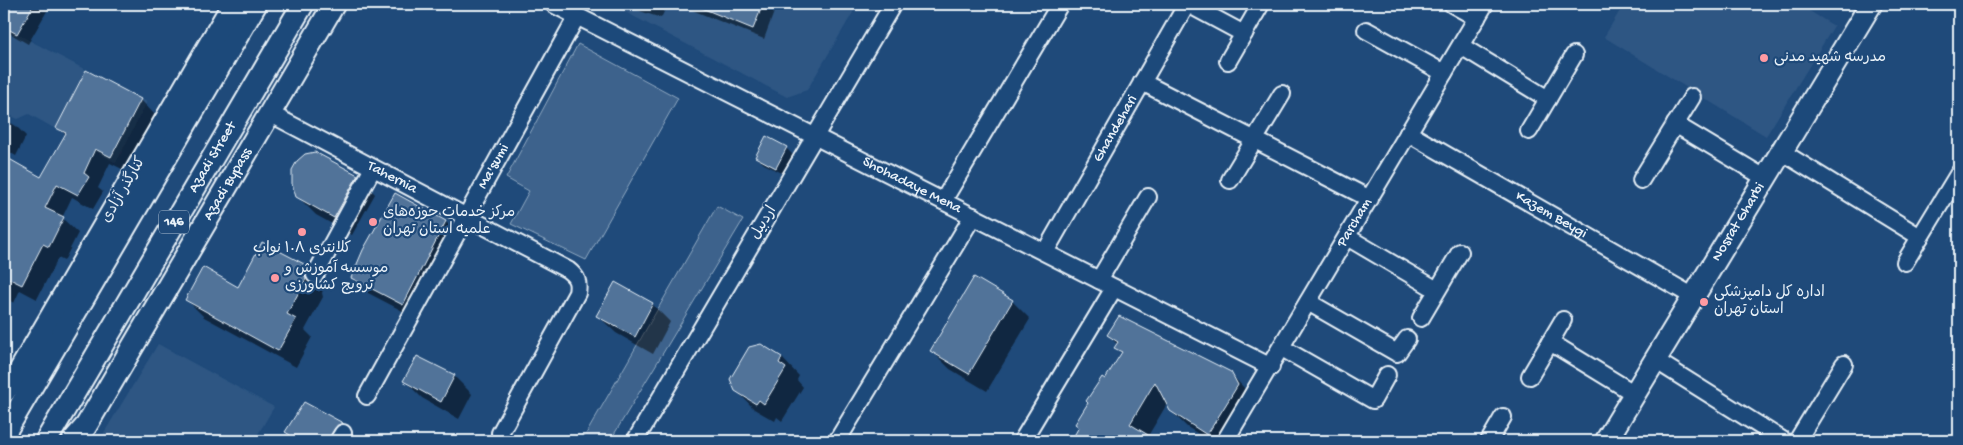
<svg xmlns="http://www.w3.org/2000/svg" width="1963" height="445" font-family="'Gochi Hand','Playpen Sans Arabic',sans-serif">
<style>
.built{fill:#2e5683}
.green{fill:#3c628c;stroke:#92aac2}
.shadow{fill:#0007}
.building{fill:#517399;stroke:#e8f1f8}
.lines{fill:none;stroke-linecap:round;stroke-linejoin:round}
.minor-casing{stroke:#e8f1f8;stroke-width:20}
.major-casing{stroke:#e8f1f8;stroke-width:25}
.minor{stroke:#1f4a7a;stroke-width:16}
.major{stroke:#1f4a7a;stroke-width:21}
.poi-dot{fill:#ff9aa2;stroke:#1f4a7a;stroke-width:2}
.labels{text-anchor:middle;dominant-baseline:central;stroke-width:4.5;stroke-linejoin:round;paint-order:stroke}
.shield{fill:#1f4a7a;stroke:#acbfd2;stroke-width:1}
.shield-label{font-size:14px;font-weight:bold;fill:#e8f1f8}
.poi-label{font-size:15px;fill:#e8f1f8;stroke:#1f4a7a;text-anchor:start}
.street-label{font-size:15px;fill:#e8f1f8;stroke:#1f4a7a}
</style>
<rect width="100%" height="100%" fill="#1f4a7a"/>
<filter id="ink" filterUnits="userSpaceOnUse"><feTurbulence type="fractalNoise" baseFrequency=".02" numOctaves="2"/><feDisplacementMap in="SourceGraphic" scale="10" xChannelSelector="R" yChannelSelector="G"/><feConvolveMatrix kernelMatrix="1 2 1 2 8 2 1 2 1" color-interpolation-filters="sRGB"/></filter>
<g filter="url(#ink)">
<g class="built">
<polygon points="610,4 858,4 807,90 787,97"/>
<polygon points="1624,4 1798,4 1834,26 1766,136 1604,37"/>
<polygon points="4,27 147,102 116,163 29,114 18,119 4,113"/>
<polygon points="158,344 274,407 254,441 99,441"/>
</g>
<g class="green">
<polygon points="578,44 678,98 586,260 511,224 529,191 506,178"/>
<polygon points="717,206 743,220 610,441 582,441"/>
</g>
<g class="shadow">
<polygon points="4,4 51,4 28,44 4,30"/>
<polygon points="629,4 668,4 661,18 634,9"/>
<polygon points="677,4 777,4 764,39"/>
<polygon points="141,100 155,115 126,171 110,163 98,188 103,192 93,209 72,197 62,218 78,233 64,261 58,258 37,299 20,290 14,303 4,298 4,158 41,178 66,135 58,128"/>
<polygon points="4,119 16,126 26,136 16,156 4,149"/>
<polygon points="786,148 794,156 784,174 764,164 756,157"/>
<polygon points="357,176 375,194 352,235 316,215 297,196"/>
<polygon points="446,222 461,237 418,319 368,293 352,278"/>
<polygon points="263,243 308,267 325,285 322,293 323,297 305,330 312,337 296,367 204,317 186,299 238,289"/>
<polygon points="616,284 652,304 670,322 653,354 616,333 598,316"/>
<polygon points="1012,301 1030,319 987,391 950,369 932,351"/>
<polygon points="1108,335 1230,373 1246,390 1228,441 1210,441 1187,427 1171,411 1167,404 1148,436 1155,441 1073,441 1122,354 1116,347 1118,345"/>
<polygon points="761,345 782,358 799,376 797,380 803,387 782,421 777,417 775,421 754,409 736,390"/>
<polygon points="417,357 454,376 472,394 459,419 422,398 404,380"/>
<polygon points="304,404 342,424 355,437 349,441 288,441 291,436 287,432"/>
</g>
<g class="building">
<polygon points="4,4 34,4 17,34 4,27"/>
<polygon points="692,4 763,4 753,29"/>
<polygon points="86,70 141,99 111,157 95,149 84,173 89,177 78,195 57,184 45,208 64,217 49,247 43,244 22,285 4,276 4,156 41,177 66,133 56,128"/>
<polygon points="766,136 787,147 776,168 755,157"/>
<polygon points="315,152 358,175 334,218 296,197 292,184 292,170 297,161 305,154"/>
<polygon points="395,193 446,221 403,305 351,278 363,250"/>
<polygon points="262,242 308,266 305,275 306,279 287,314 296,319 278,351 185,300 203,267 238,287"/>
<polygon points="974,277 1013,300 969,374 930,351"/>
<polygon points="615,282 653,303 635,337 596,316"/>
<polygon points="1119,316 1231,372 1238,385 1207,435 1170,411 1155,382 1130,424 1158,441 1071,441 1079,427 1075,424 1088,403 1086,401 1102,377 1105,379 1122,352 1114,348 1118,342 1107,335"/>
<polygon points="761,344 782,357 779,363 786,368 764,404 759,400 756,404 735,391 730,379 749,347"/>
<polygon points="417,356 455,375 441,402 403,381"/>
<polygon points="304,402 343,423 335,428 328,441 287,441 290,435 285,432"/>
</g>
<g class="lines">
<g class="minor-casing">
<g id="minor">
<path id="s1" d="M553,4l718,363"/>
<polyline points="1188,4 1244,34"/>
<polyline points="1452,4 1477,18"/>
<polyline points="1366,30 1444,73"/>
<polyline points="1461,46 1548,99"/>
<polyline points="1228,61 1261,4"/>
<polyline points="1142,82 1370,199"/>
<path id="s2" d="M269,113l299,157c9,7 11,12 9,23l-77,140"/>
<polyline points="1675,124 1765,178"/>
<polyline points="1529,131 1574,55"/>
<path id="s3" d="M1408,133l286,164"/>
<polyline points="1782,152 1920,237"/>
<polyline points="1230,180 1282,94"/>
<polyline points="1641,180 1692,97"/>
<polyline points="943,201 1060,4"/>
<polyline points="1347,237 1437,290"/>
<path id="s4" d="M1045,252l142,-248"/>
<polyline points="1905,262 1959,173"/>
<polyline points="315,275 373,168"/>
<polyline points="1099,280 1148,197"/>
<polyline points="1308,302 1397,353 1407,339"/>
<polyline points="1421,318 1460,252"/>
<polyline points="1550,342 1635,394"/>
<polyline points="1282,348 1373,400 1387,375"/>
<polyline points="1655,360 1784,441"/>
<polyline points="1530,376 1563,320"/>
<path id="s5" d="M367,396l210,-380"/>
<polyline points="338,441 343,433"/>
<polyline points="635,441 893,4"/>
<polyline points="837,441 973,216"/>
<polyline points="1022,441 1114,288"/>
<path id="s6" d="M1225,441l260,-437"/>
<polyline points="1489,441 1503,417"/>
<polyline points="1797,441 1844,364"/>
</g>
</g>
<g class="major-casing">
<g id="major">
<polyline points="4,392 16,377 233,4"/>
<polyline points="4,434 256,4"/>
<path id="s7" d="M46,441l257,-437"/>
<path id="s8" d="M73,441l13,-15 248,-422"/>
<path id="s9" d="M1606,441l265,-437"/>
</g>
</g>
<use href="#minor" class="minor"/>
<use href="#major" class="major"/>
</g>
</g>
<g class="poi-dot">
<circle cx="1764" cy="58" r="5"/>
<circle cx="373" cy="222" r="5"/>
<circle cx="302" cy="232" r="5"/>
<circle cx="275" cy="278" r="5"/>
<circle cx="1704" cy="302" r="5"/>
</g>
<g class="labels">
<rect class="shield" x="159" y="210.5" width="30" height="23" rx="4"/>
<g class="shield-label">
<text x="174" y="222">146</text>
</g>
<g class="poi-label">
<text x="1774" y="58">مدرسه شهید مدنی</text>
<text x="383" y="213">مرکز خدمات حوزه‌های<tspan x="383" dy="17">علمیه استان تهران</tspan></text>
<text x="302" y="249" text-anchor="middle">کلانتری ۱۰۸ نواب</text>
<text x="285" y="269">موسسه آموزش و<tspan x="285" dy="17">ترویج کشاورزی</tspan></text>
<text x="1714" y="293">اداره کل دامپزشکی<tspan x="1714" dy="17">استان تهران</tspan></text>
</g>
<g class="street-label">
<text stroke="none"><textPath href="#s4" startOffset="142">Ghandehari</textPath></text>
<text stroke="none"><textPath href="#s7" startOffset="329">Azadi Street</textPath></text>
<text stroke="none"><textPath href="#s5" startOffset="262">Ma'sumi</textPath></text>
<text stroke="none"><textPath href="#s2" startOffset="139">Tahernia</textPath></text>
<text stroke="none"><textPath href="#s8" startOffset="300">Azadi Bypass</textPath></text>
<text stroke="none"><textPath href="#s1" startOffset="402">Shohadaye Mena</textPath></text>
<text transform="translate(124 190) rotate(-60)">کنارگذر آزادی</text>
<text stroke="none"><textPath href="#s3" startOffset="165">Kazem Beygi</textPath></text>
<text transform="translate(764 223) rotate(-59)">اردبیل</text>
<text stroke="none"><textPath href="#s6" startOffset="254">Parcham</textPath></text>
<text stroke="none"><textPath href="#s9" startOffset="256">Nosrat Gharbi</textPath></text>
</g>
</g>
<rect width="1963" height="445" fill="none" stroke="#1f4a7a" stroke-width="20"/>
<rect x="10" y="10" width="1943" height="425" fill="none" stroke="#e8f1f8" stroke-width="2" filter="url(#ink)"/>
</svg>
